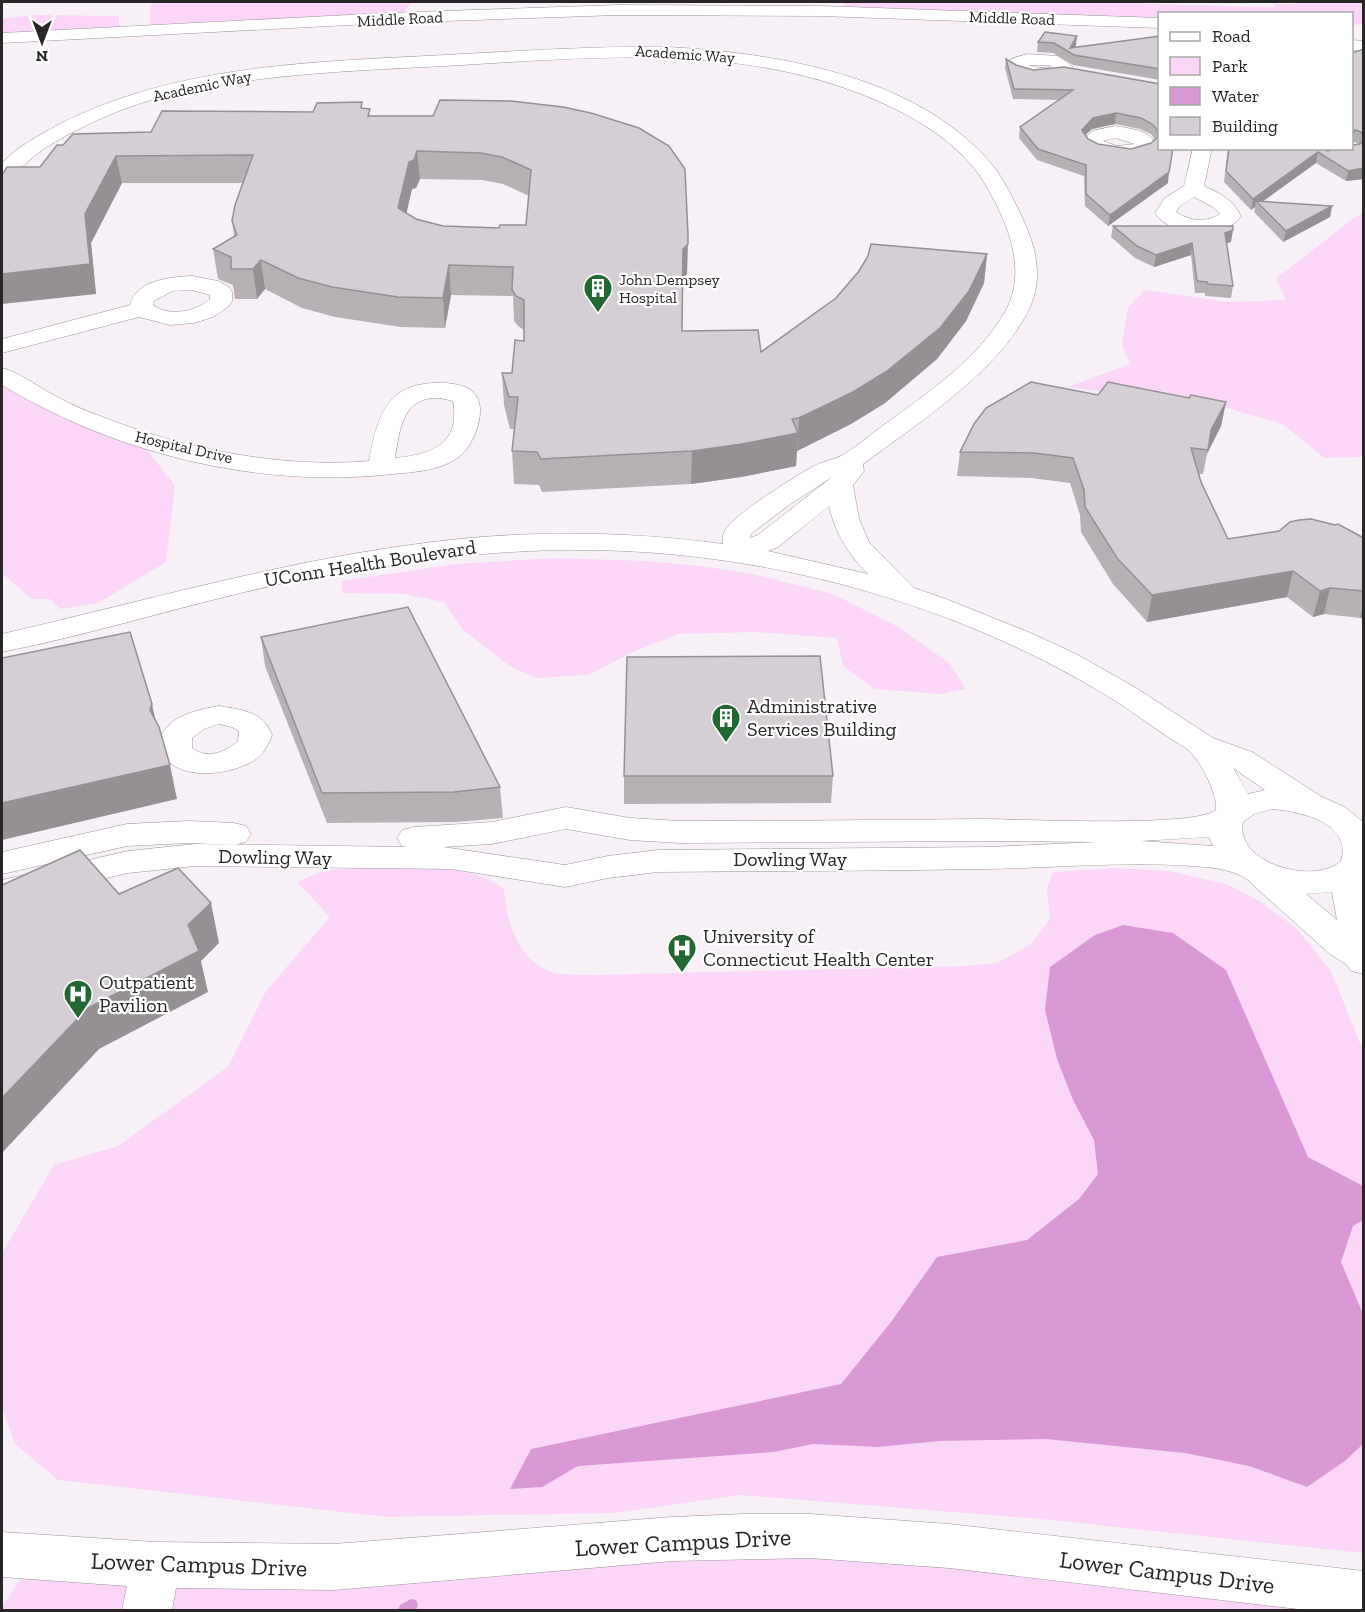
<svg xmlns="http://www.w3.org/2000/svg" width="1365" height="1612" font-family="'Zilla Slab',serif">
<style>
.green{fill:#fbd6f9}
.water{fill:#d999d6}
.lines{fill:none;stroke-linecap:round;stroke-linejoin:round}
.stream{fill:#d999d6;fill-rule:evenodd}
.minor-casing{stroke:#989298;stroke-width:1}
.minor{fill:#fff;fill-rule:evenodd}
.wall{fill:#b7b1b6;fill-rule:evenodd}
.shaded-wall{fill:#959094}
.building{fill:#d5ced4;stroke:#959094;stroke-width:1.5;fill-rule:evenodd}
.labels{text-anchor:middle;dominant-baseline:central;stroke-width:4.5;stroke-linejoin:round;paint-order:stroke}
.far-street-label{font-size:16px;fill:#282527;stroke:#fff}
.far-poi-label{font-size:16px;fill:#282527;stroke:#fff;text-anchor:start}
.street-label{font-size:20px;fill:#282527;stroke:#fff}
.poi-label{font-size:20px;fill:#282527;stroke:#fff;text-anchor:start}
.near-street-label{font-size:24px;fill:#282527;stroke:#fff}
</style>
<rect width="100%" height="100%" fill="#f7f0f6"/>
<g class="green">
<polygon points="154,2 412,2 398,19 150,31 150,7"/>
<polygon points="842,2 1145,2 1146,4 1275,7 1273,4 1296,4 1296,2 1363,2 1364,24 1352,25 1352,14 1160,14 1159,23 847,7"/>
<polygon points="33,15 119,16 119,33 2,38 2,19"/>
<polygon points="1363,213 1364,449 1361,457 1324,458 1283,424 1189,397 1122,394 1068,387 1130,364 1122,345 1128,308 1145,290 1229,302 1286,300 1276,279 1355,217"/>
<polygon points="2,386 9,387 122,434 148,451 175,486 166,562 98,603 60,609 50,599 32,599 2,573"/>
<polygon points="556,558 645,561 701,566 752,574 833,594 900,628 950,664 966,689 941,694 874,689 843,666 837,638 754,632 679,634 635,651 588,675 536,678 511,667 463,630 444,602 404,594 342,593 342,581 455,564"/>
<path d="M1117,868l52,3 60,14 32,17 35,26 35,43 32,80v502l-322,-34 -301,-24 -126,18 -226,4 -330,-37 -43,-36 -13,-36v-155l52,-88 64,-19 110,-79 38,-76 64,-74 -33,-35c9,-4 17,-8 26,-10 19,-5 40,-3 60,-3 39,0 88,-6 121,20 2,32 14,72 48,83 13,4 28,2 42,3l370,-9 33,-3 34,-19 19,-25 -3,-31 6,-16z"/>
<polygon points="703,1536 1364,1596 1363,1610 2,1610 2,1607 35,1558"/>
</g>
<polygon class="water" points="1123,925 1173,933 1226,970 1308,1157 1363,1186 1363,1220 1353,1226 1341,1262 1363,1314 1363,1444 1345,1461 1307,1487 1249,1466 1185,1453 1046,1439 940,1441 878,1447 813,1444 774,1452 578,1466 542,1487 510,1489 531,1449 841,1384 891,1322 937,1257 1027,1240 1079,1199 1098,1174 1094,1140 1073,1100 1057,1059 1045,1010 1050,967 1095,935"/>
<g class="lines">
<polygon class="stream" points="411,1599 416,1600 418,1605 416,1610 398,1610 400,1605"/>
<g class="minor-casing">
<g id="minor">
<polygon points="618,5 821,6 1160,18 1160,28 821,16 618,15 387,23 2,43 2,33 387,13"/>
<polygon points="1352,40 1364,41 1364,51 1352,50"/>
<path d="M668,47c108,6 245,28 321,114 14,16 23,36 32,54 14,29 23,61 9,92 -28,62 -113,117 -167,157l1,7 -11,14 6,34 10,23 45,46 32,11 87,35 45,21 58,33 77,50 39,14 70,45 23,10 19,16v151l-13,-3 -4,-6 -17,-11 -76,-68c-9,-13 -34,-18 -49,-19 -73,-7 -146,1 -219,2 -109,2 -219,2 -328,3l-50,6 -43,9 -114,-18 -256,-3 -67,7 -126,29v-22l126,-29 67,-7 212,3 -5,-1 -5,-8 5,-8 12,-3 78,-5 74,-15 64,11 50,3c100,0 201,-1 301,-2 38,0 214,9 235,-9 2,-15 -15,-48 -26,-58 -5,-6 -15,-10 -22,-15 -18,-12 -35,-25 -54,-37 -155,-96 -343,-148 -525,-150 -90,-1 -179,10 -268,26 -108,19 -212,55 -319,76v-18c135,-31 270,-70 408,-89 103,-15 209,-15 313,-1 0,-6 -1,-9 3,-15 9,-15 71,-54 88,-63 9,-5 20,-6 29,-11 13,-8 26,-19 38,-28 44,-32 98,-68 125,-117 23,-42 -1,-94 -24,-131 -18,-28 -49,-50 -77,-65 -143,-75 -305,-57 -460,-48 -98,5 -198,8 -294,34 -37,11 -74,28 -106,48 -13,8 -31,29 -43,32v-17c16,-17 36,-27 56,-38 119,-61 257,-63 387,-70 74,-4 148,-9 223,-8zM832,477l-74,58 -8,3 1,-4 38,-29zM829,506c6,27 19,48 39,68l-100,-23 10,-4zM1233,768l32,22 -17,4zM1272,809c26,2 81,13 69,52 -27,25 -107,2 -98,-39l11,-8zM566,829l64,11 50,3 305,-2 113,1 -110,5 -330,3 -50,6 -43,9 -122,-18 49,-3zM1209,837l4,9 -72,-5zM1332,892l5,28 -31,-26z"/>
<path d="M1027,54l31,2 15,11 -5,7c-18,5 -47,9 -60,-8l3,-7zM1028,65h20l4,2 -13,1z"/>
<path d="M1115,126c14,3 37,3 40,20 -13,19 -60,14 -73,-4l10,-11zM1115,138l20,6 -18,2 -14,-5z"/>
<polygon points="1352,135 1359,137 1363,144 1359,152 1345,152 1343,148 1352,148"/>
<path d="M1193,148h19l-8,38c16,7 29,14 37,30 -17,25 -70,21 -86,-3l10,-15 19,-12zM1194,197l19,10 7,7c-14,9 -31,7 -44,-2l4,-6z"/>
<path d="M192,276l26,5 11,6 3,5v9l-3,5 -16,11 -19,6 -24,2 -31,-8 -137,36v-14l128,-34c6,-25 40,-28 62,-29zM192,290l18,5v4c-14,13 -41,18 -57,6l1,-4 18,-10z"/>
<path d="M2,368c17,4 33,17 48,25 16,9 33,17 50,23 80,32 182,53 269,45 8,-41 15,-76 65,-78 11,-1 31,1 39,9 15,14 3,46 -8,59 -16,19 -49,21 -72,23 -133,15 -277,-20 -391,-89zM440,398l13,3c8,43 -22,54 -58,57 5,-29 7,-62 45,-60z"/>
<path d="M219,706c23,4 44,5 53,29 -4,11 -9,20 -19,26 -26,16 -87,22 -94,-18 6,-27 37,-33 60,-37zM219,724l13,3 7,4 -1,10c-12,11 -31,19 -46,7v-10l12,-9z"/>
<polygon points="189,821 234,823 246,826 251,834 246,842 234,845 189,843 127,846 2,874 2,852 127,824"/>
<polygon points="744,1514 810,1514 949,1524 1364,1571 1364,1610 1306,1610 949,1568 810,1558 672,1561 334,1590 176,1588 172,1610 122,1610 127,1586 2,1577 2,1532 155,1542 334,1544 672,1517"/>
</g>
</g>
<use href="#minor" class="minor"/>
</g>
<g class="wall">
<polygon points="1160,36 1160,80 1073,65 1053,53 1037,52 1038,42 1076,45 1075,47"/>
<polygon points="1364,49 1364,179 1346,181 1316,163 1262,202 1332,206 1330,217 1283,242 1254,212 1255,207 1251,210 1224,182 1228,148 1318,148 1328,151 1359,144 1352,141 1352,143 1352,53"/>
<path d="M1006,59l10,6 17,5 127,14 8,99 -60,43 -23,-20 -1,-30 -47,-16 -18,-22 1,-11 39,-27 -46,-1 -8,-31zM1115,124l25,5 11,5 4,6 -4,3 -20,6 -33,-5 -10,-5 -3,-4 7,-6z"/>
<path d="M363,109l8,7h62l255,119 -1,39 -4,4 -1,53 79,21 226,-98 -3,29 -18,38 -29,38 -52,44 -34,21 -54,27 -1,15 -55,11 -50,7 -149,8 -3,-7 -25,-1 -2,-33 2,-22h-4l-6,-24 -2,-32h10l12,-32v-11l-6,-4 -4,-5 -1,-25 -62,-1 -6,33 -44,-1 -66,-10 -33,-9 -37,-19 -8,10h-22l-2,-14 -15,-6 -5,-30 21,-13 -2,-15 11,-38h-121l-31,60 5,51 -56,-127 23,-22 88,-13 162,-20zM420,179l62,1 21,4 26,12 -3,29 -27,3 -56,-2 -27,-7 -10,-6 6,-24 4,-1z"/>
<polygon points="1113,226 1231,242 1227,243 1233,286 1231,298 1205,296 1205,293 1195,293 1191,255 1154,267 1135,258 1111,237"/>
<polygon points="1098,395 1189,398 1226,402 1221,426 1207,454 1203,474 1198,474 1201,482 1228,539 1364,539 1364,617 1360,618 1324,614 1313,617 1287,597 1147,622 1113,584 1081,532 1080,515 1070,483 1031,478 957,476 960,452"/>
<polygon points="261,637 500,787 503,818 457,822 327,823 265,666"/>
<polygon points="624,776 833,776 831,803 624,804"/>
</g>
<g class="shaded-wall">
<polygon points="1077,36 1076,45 1071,53 1070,48"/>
<polygon points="1116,113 1115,124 1092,129 1080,140 1082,130 1093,118"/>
<polygon points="417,151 420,179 416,188 412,189 401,237 398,208 409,162"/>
<polygon points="1318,152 1316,163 1259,204 1256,201 1255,207 1251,210 1253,199"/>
<polygon points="116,156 122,183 91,243 96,294 2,304 2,274 85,214"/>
<polygon points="1364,168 1364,179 1346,181 1348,171"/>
<polygon points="1169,172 1168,183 1108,226 1110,215"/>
<polygon points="1332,206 1330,217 1283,242 1286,231"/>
<polygon points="1233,230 1231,242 1223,244 1225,233"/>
<polygon points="688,235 687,274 683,278 682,362 683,249"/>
<polygon points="1192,243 1191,255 1154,267 1156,255"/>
<polygon points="987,254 984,283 966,321 937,359 885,403 851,424 797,451 799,418"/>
<polygon points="261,260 265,289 257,299 253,269"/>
<polygon points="449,265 451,295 445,328 443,298"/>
<polygon points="1226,402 1221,426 1207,454 1211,430"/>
<polygon points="798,433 796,466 741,477 691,484 692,451"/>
<polygon points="1293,571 1287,597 1147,622 1152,595"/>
<polygon points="1330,588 1324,614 1313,617 1320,591"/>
<polygon points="1364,603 1364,617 1360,618"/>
<polygon points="152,704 159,737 150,710"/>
<polygon points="170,765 177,799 2,840 2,803"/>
<polygon points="211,903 219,943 201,961 208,992 99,1049 2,1153 2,1098 88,1008 188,925"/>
</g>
<g class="building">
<polygon points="1045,32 1077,36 1070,48 1160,36 1160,69 1074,55 1054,43 1038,42"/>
<polygon points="1364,49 1364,136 1361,132 1355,130 1352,135 1352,53"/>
<path d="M1006,59l10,6 17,5 31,-3 96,17v64h13l-4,24 -59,43 -24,-21v-29l-48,-16 -18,-22 53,-37 -59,-1zM1116,113l25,5 11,6 5,5 1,8 -7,6 -20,6 -33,-5 -10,-5 -6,-9 11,-12z"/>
<path d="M440,100l71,1 52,6 28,6 48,15 30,18 16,23 3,66v9l-5,5 -1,82 76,-1 3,22 75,-54 23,-27 9,-15 3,-12 116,10 -18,37 -29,37 -53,43 -34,21 -54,26 -7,1 6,14 -56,11 -50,7 -151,8 -4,-7 -25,-1 6,-54h-9l-7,-24h10l3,-33 9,1v-41l-8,-4 -4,-6 1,-23 -64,-2 -6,33 -45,-1 -66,-10 -34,-9 -37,-18 -8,9h-22v-12l-18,-8 24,-14 -5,-14 3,-16 18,-50 -137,1 -31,58 5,50 -88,10v-99l5,-8h33l17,-22h6l10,-11 78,-2 11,-21 151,1 4,-9 45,-1 -1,6 9,1 -2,7h65zM417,151l63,2 22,4 29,13 -5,55h-26l-1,3 -56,-2 -27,-7 -18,-11 11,-46 5,-2z"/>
<polygon points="1364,139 1364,168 1348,171 1318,152 1253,199 1226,171 1229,148 1318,148 1328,151 1337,148 1352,148 1352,145 1360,144"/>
<polygon points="1256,201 1332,206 1286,231"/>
<polygon points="1113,226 1233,226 1233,230 1225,233 1233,286 1208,284 1207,282 1197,281 1192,243 1156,255 1137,246"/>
<polygon points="1031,382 1098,395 1108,382 1189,398 1191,395 1226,402 1211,430 1208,450 1191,448 1201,482 1228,539 1279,531 1290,522 1299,520 1311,519 1335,525 1338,524 1360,536 1364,539 1364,591 1330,588 1320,591 1293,571 1152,595 1117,558 1085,507 1084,490 1073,458 1034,453 960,452 974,424 986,408"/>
<polygon points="408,607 500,787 454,792 322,793 261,637"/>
<polygon points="130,632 152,704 150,710 159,727 170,765 2,803 2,658"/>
<polygon points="820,656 833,776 624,776 627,657"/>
<polygon points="80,850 119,894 178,868 211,903 188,925 199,951 88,1008 2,1098 2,885"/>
</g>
<defs>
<g id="building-pin" transform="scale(1.5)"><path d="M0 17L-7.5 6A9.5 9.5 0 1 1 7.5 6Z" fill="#236833" stroke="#fff"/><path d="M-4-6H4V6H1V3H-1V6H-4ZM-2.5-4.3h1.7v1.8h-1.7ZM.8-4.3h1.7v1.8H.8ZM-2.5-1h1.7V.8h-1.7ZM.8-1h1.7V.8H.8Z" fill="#fff"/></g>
<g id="hospital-pin" transform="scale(1.5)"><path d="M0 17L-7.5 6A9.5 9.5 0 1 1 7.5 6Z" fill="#236833" stroke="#fff"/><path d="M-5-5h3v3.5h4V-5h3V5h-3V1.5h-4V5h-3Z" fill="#fff"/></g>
</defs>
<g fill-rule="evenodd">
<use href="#building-pin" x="598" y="288"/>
<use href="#building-pin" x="726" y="718"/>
<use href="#hospital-pin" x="682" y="948"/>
<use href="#hospital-pin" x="78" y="994"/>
</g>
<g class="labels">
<g class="far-street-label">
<text transform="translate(1012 18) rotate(2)">Middle Road</text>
<text transform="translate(400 19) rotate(-3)">Middle Road</text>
<text transform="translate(685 54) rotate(4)">Academic Way</text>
<text transform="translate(202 86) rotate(-12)">Academic Way</text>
<text transform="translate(184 447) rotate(13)">Hospital Drive</text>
</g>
<g class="far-poi-label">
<text x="619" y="279">John Dempsey<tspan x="619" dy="18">Hospital</tspan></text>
</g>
<g class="street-label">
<text transform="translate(370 563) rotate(-9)">UConn Health Boulevard</text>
<text transform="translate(275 857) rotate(1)">Dowling Way</text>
<text x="790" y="859">Dowling Way</text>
</g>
<g class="poi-label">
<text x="747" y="706">Administrative<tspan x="747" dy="23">Services Building</tspan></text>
<text x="703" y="936">University of<tspan x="703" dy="23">Connecticut Health Center</tspan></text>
<text x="99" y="982">Outpatient<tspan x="99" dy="23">Pavilion</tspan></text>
</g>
<g class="near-street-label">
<text transform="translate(683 1542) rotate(-3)">Lower Campus Drive</text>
<text transform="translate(199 1564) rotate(2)">Lower Campus Drive</text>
<text transform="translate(1167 1572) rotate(7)">Lower Campus Drive</text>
</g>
</g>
<rect width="1365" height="1612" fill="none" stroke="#282527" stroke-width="6"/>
<rect x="1158" y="12" width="195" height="138" fill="#ffffff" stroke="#a9a8a9" stroke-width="1.5"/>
<rect x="1170" y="32" width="30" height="9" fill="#ffffff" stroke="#a9a8a9" stroke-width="1.5"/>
<text x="1212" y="42" font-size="18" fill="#282527">Road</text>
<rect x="1170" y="57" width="30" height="18" fill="#fbd6f9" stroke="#a9a8a9" stroke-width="1.5"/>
<text x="1212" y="72" font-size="18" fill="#282527">Park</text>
<rect x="1170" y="87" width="30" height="18" fill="#d999d6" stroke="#a9a8a9" stroke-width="1.5"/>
<text x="1212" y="102" font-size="18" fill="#282527">Water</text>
<rect x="1170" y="117" width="30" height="18" fill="#d5ced4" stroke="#a9a8a9" stroke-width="1.5"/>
<text x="1212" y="132" font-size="18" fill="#282527">Building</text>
<g transform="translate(42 42) rotate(180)" stroke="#ffffff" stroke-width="4.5" paint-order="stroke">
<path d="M0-4.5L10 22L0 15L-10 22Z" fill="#282527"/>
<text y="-9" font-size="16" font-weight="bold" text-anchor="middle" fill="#282527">N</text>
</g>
</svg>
